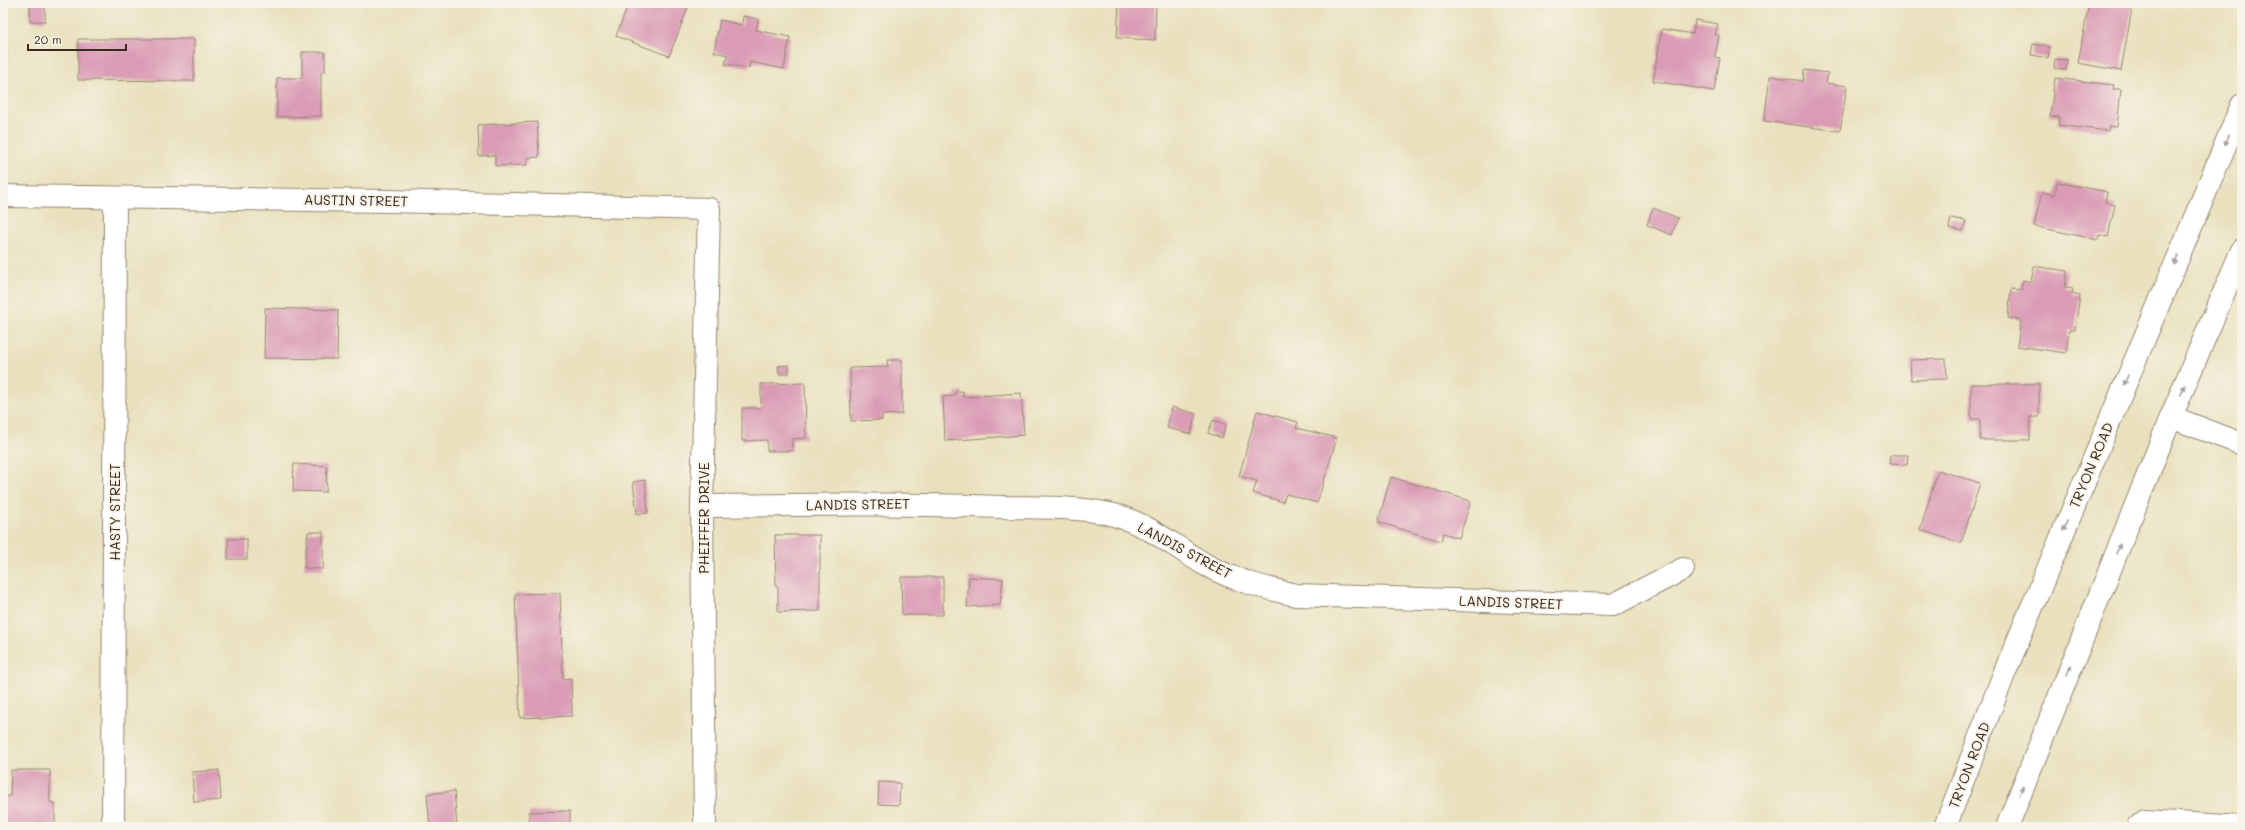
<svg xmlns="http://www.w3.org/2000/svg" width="2245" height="830" font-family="Mali,sans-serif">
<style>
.building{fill:#da9bb5}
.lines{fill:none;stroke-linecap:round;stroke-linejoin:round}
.minor-casing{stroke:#92866e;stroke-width:24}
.major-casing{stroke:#92866e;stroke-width:24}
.minor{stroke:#fff;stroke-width:22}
.major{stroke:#fff;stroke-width:22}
.oneway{fill:#a79f9a}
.labels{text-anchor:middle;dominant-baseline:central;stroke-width:4;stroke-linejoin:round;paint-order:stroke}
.street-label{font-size:14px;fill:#3b2a1e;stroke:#f7f3e8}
</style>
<rect width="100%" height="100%" fill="#f7f3e8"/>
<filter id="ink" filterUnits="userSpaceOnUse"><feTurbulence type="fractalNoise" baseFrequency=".025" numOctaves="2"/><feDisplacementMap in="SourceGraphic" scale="8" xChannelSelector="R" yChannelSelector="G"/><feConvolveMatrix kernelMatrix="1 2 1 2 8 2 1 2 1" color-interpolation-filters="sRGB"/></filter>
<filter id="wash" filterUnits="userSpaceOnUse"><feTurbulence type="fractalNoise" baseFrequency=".012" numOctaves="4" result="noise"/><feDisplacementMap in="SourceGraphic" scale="16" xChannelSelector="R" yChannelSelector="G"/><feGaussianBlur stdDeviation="0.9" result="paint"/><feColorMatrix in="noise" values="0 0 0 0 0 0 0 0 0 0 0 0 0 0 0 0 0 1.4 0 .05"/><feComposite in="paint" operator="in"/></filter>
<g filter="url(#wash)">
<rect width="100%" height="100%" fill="#e9e1be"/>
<g id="blocks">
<g class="building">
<rect x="30" y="3" width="15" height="18"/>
<polygon points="629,3 674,3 688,8 669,56 616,36"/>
<polygon points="1119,3 1156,3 1155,40 1117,38"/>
<polygon points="2089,3 2133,3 2121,71 2078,63"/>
<polygon points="743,16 758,19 756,30 790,37 784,69 750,62 749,68 725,64 728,55 714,52 720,20 742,25"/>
<polygon points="1695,20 1718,24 1715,35 1719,35 1715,57 1720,58 1714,91 1653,81 1662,29 1693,34"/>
<polygon points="78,39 194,39 194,81 78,80"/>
<polygon points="2033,44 2050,47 2048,58 2031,55"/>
<polygon points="3,52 7,52 6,76 3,76"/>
<polygon points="302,52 325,52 325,72 321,73 321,116 277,117 277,78 302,78"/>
<polygon points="2055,59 2067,60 2066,70 2054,68"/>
<polygon points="1804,70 1828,73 1826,83 1847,86 1840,131 1764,121 1770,76 1803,81"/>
<polygon points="2055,78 2114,85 2113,89 2121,89 2117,127 2109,126 2108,131 2058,125 2059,117 2050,116"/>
<polygon points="537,122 539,157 527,158 527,165 495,166 495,155 479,156 478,125"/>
<polygon points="2057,182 2107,192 2105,202 2115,205 2108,237 2099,235 2098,240 2034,226 2042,192 2055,195"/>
<polygon points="1653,208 1678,218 1672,235 1647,225"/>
<polygon points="1951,218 1966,221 1963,231 1949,228"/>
<polygon points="2034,266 2067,271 2065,287 2073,288 2072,293 2080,295 2075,330 2069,330 2066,353 2017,346 2021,320 2008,318 2011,289 2021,290 2023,280 2031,282"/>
<polygon points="265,308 338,310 337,359 264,358"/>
<polygon points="1946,359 1947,379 1911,380 1910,360"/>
<polygon points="887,360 902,360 902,414 882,415 882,420 851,421 850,368 888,367"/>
<polygon points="789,365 789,374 779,374 778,366"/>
<polygon points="805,383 806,438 792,439 792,451 767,451 767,440 742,441 742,408 761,408 761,384"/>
<polygon points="1971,384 2039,384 2039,417 2030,417 2030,440 1980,440 1980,419 1971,419"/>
<polygon points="963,391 963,397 1021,393 1024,435 945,441 943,397 955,396 955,392"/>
<polygon points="1172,407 1196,414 1191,434 1167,428"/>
<polygon points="1257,411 1298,422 1296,428 1337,438 1317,503 1286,494 1283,502 1253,493 1257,481 1239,476"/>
<polygon points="1213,420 1226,424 1222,438 1208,433"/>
<polygon points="1890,455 1908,455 1907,465 1889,464"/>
<polygon points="294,464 327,466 326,492 293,491"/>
<polygon points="1938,470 1980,483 1961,543 1920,530"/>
<polygon points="1391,477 1471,501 1459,538 1443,533 1441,541 1378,522"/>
<polygon points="645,480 648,513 637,514 633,482"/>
<polygon points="308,532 323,532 323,569 304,568"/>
<polygon points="775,535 820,535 820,611 778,612 778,587 776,587"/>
<rect x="228" y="539" width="19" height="20"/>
<polygon points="901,577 943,577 943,615 902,615"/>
<polygon points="969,577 1003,579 1000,605 967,607"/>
<polygon points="560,593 563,679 571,678 572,716 520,718 515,594"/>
<polygon points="11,770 50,770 50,802 55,803 55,827 3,827 3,796 10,796"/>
<polygon points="219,770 221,800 194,802 192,772"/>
<polygon points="879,782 900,783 899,805 878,804"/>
<polygon points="454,791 457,827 430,827 427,794"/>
<polygon points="570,811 570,827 529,827 529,812"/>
</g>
</g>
</g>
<g filter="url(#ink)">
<use href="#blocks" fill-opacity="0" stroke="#92866e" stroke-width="1"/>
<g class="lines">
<g class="minor-casing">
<g id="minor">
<polyline points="3,196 390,201 709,209 702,506 705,827"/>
<polyline points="2171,417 2242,444"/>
<path d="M702,506c100,-1 199,-3 299,1 37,1 77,-1 113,8 35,9 62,33 92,50 29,16 59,23 90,30l317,10 70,-36"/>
<polyline points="113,827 115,198"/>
<polyline points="2138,827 2145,821 2242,827"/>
</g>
</g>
<g class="major-casing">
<g id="major">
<polyline points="1945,827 2004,674 2242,105"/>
<polyline points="2007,827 2171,417 2242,250"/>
</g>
</g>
<use href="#minor" class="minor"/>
<use href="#major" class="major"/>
</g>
<defs><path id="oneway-solid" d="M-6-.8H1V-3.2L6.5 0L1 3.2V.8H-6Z"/></defs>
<g class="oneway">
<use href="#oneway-solid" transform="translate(2227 140) rotate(113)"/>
<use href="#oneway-solid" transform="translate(2176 260) rotate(113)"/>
<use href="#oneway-solid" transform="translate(2126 380) rotate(112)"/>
<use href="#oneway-solid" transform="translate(2183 390) rotate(-67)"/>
<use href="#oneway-solid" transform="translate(2065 526) rotate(113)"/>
<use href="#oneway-solid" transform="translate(2118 549) rotate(-68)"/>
<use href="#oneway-solid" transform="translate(2069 670) rotate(-68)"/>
<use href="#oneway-solid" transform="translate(2021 791) rotate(-69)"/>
</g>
</g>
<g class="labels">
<g class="street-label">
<text transform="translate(356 200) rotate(1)">AUSTIN STREET</text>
<text transform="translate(2091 465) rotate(-67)">TRYON ROAD</text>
<text transform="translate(858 504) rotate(-1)">LANDIS STREET</text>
<text transform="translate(114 512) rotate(-90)">HASTY STREET</text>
<text transform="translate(703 518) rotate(-90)">PHEIFFER DRIVE</text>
<text transform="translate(1185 550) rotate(28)">LANDIS STREET</text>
<text transform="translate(1511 602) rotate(2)">LANDIS STREET</text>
<text transform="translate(1969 765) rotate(-69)">TRYON ROAD</text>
</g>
</g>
<rect width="2245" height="830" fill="none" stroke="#f7f3e8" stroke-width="16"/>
<path d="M28 44v6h98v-6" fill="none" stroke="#3b2a1e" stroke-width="2"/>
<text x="34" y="44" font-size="12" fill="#3b2a1e" stroke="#f7f3e8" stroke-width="3" paint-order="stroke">20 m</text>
</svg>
